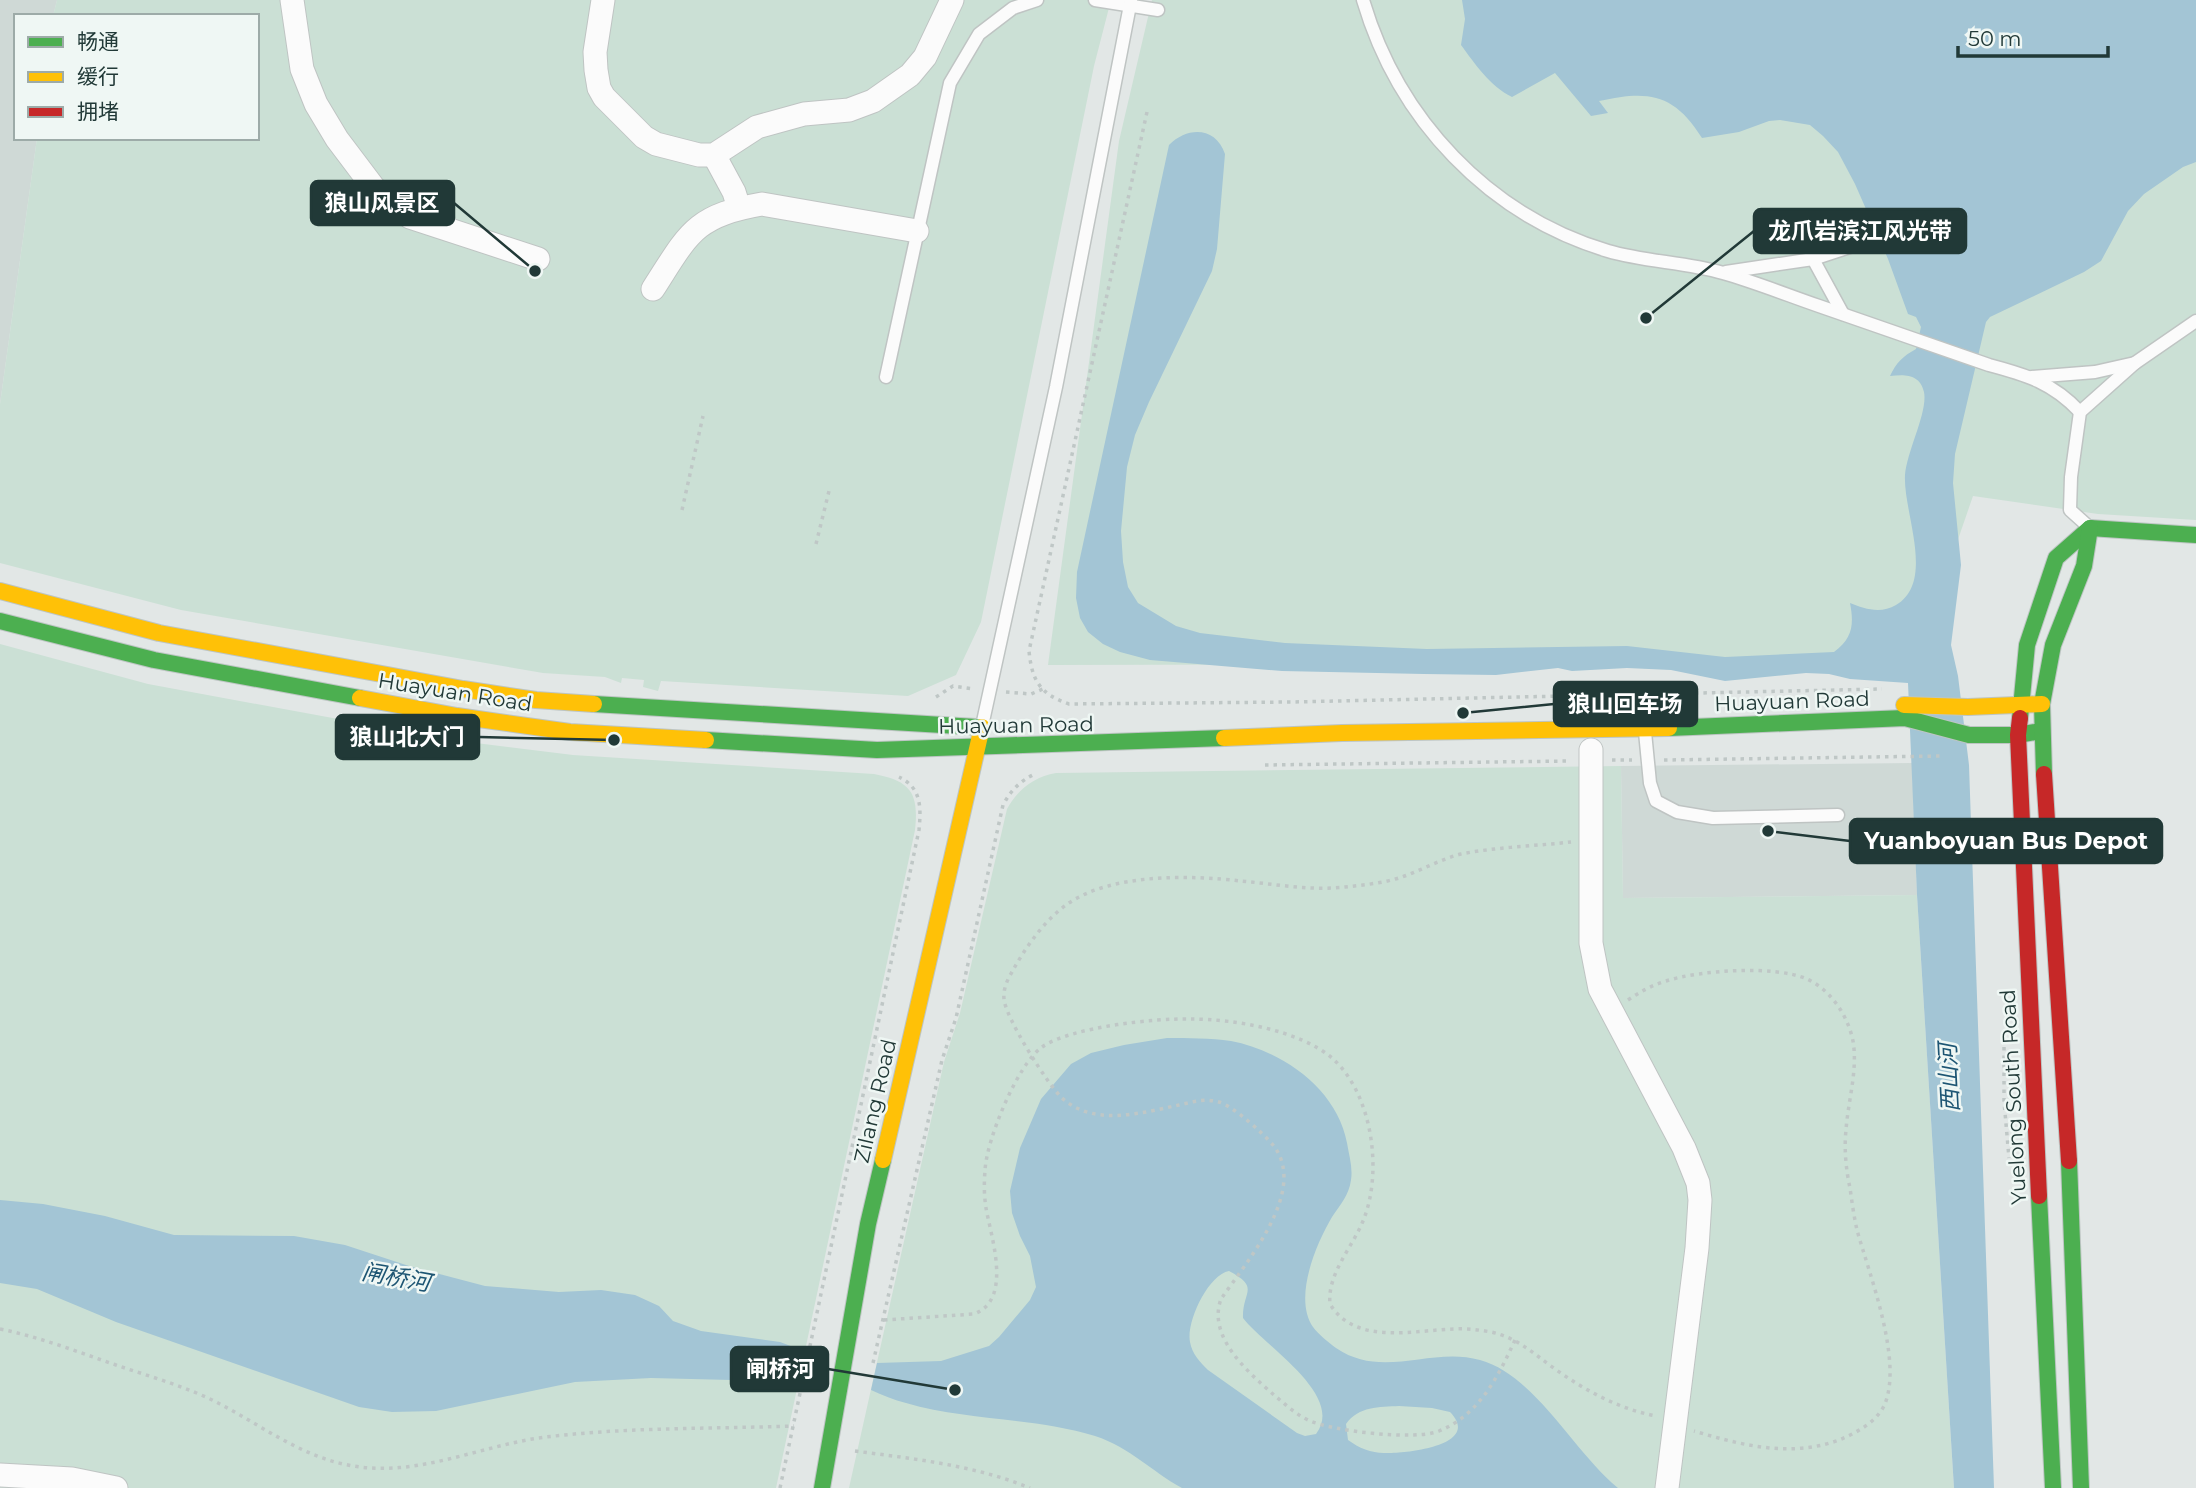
<svg xmlns="http://www.w3.org/2000/svg" width="2196" height="1488" font-family="Montserrat,'Noto Sans SC',sans-serif">
<style>
.built{fill:#cfd9d6}
.green{fill:#cbe0d5}
.water{fill:#a3c5d5;fill-rule:evenodd}
.lines{fill:none;stroke-linecap:round;stroke-linejoin:round}
.lane-casing{stroke:#bfc4c3;stroke-width:15}
.street-casing{stroke:#bfc4c3;stroke-width:25}
.fast-casing{stroke:#bdc5c3;stroke-width:18}
.slow-casing{stroke:#bdc5c3;stroke-width:18}
.jam-casing{stroke:#bdc5c3;stroke-width:18}
.path{stroke:#bfc7c6;stroke-width:3.5;stroke-dasharray:3.5 5;stroke-linecap:butt}
.lane{stroke:#fbfbfb;stroke-width:12}
.street{stroke:#fbfbfb;stroke-width:23}
.fast{stroke:#4caf50;stroke-width:16}
.slow{stroke:#ffc107;stroke-width:16}
.jam{stroke:#c62828;stroke-width:16}
.labels{text-anchor:middle;dominant-baseline:central;stroke-width:5;stroke-linejoin:round;paint-order:stroke}
.street-label{font-size:21px;fill:#213937;stroke:#eff7f4}
.water-label{font-size:23px;font-style:italic;fill:#1d5573;stroke:#eff7f4}
.leader{fill:none;stroke:#213937;stroke-width:2.5}
.callout-dot{fill:#213937;stroke:#eff7f4;stroke-width:2.5}
.callout{fill:#213937;stroke:#213937;stroke-width:2.5}
.callout-label{font-size:23px;text-anchor:middle;font-weight:bold;fill:#fff}
</style>
<rect width="100%" height="100%" fill="#e2e7e6"/>
<g class="built">
<polygon points="0,0 57,0 53,16 16,16 16,138 37,138 0,404"/>
<polygon points="1912,763 1917,895 1623,898 1621,766"/>
</g>
<g class="green">
<polygon points="57,0 1111,0 1094,66 981,622 956,675 908,696 661,681 658,691 643,687 644,680 622,678 621,683 605,677 543,673 181,610 0,563 0,404 37,138 257,138 257,16 53,16"/>
<polygon points="1152,0 2196,0 2196,520 2098,514 1973,496 1934,609 1926,653 1491,664 1048,665 1119,141"/>
<path d="M0,644l148,40 304,56 121,15 301,19c37,7 45,19 41,56l-139,658h-776z"/>
<path d="M1621,766l2,132 294,-3 37,593h-1105l95,-426 16,-49 47,-204c11,-20 27,-32 49,-36z"/>
</g>
<g class="water">
<path d="M1462,0h734v162l-13,5 -39,27 -16,17 -27,50 -17,11 -94,45 -4,5 -31,132 -2,29 8,82 -10,80 7,31 11,89 25,723h-40l-37,-593 -9,-212 -58,-4 -21,-5 -23,-1 -81,8 -54,-11 -44,-2 -55,3 -14,-3 -62,7 -72,-1 -142,-3 -132,-11 -30,-8 -17,-8 -15,-12 -8,-14 -4,-20 1,-26 92,-427c19,-19 47,-18 56,9l-8,95 -5,22 -63,131 -14,33 -8,32 -6,64 2,31 5,25 10,16 38,23 24,7 85,10 142,6 200,-3 98,11 109,-5c19,-14 20,-28 16,-49 14,6 31,11 46,2 40,-24 7,-92 9,-130 2,-24 23,-63 19,-83 -4,-18 -19,-18 -34,-16 6,-13 13,-20 26,-27l5,-22 -5,-10 -8,-3 -20,-55 -33,-75 -17,-32 -15,-16 -13,-11 -30,-5 -11,1 -30,11 -37,6c-28,-45 -54,-48 -103,-37l9,12 -17,3 -36,-43 -43,24c-22,-11 -37,-33 -51,-52l4,-26z"/>
<path d="M1167,1038c21,0 43,0 64,3 52,10 106,48 116,102 2,12 6,25 4,37 -2,15 -11,25 -19,37 -16,27 -39,81 -19,110 6,8 15,15 23,21 47,32 95,-2 144,12 55,15 94,92 138,128h-436c-31,-17 -51,-40 -87,-52 -61,-19 -128,-15 -189,-33 -12,-3 -24,-8 -35,-13l6,-27 64,-2 48,-15 10,-9 31,-37 6,-13 -6,-31 -10,-20 -8,-23 -2,-22 10,-43 21,-49 30,-35 20,-11 33,-8zM1229,1271c32,17 13,20 14,47 20,27 103,77 73,116l-11,2 -8,-3 -89,-63c-8,-8 -16,-16 -18,-28 -4,-20 18,-67 39,-71zM1399,1406l33,2 18,4c33,34 -46,42 -66,41 -13,0 -25,-5 -36,-13l-2,-16c13,-18 33,-17 53,-18z"/>
<polygon points="0,1200 43,1204 105,1216 174,1235 294,1236 345,1245 409,1266 485,1286 559,1292 601,1290 635,1295 659,1306 673,1321 701,1331 780,1342 804,1351 798,1379 755,1373 731,1380 651,1378 575,1382 436,1411 392,1412 359,1407 116,1322 37,1289 0,1283"/>
</g>
<g class="lines">
<g class="lane-casing">
<g id="lane">
<polyline points="1095,0 1158,10"/>
<path d="M1363,0c35,119 125,215 245,251 37,11 78,11 115,22 32,9 64,22 96,33 56,20 113,39 170,59 38,10 64,18 91,47"/>
<polyline points="1813,259 1843,314"/>
<polyline points="1726,272 1813,259 1865,242"/>
<polyline points="886,377 950,83 979,34 1013,8 1037,0"/>
<polyline points="2032,377 2095,372 2135,363"/>
<polyline points="2090,528 2070,510 2071,477 2080,412 2135,363 2196,321"/>
<polyline points="982,726 1056,387 1131,0"/>
<polyline points="1645,732 1650,783 1656,801 1677,812 1713,818 1838,815"/>
</g>
</g>
<g class="street-casing">
<g id="street">
<polyline points="292,0 302,69 316,104 337,139 374,188 410,217 538,259"/>
<polyline points="603,0 595,52 596,70 599,88 604,97 644,137 656,144 699,155 714,155 757,127 804,114 849,110 873,101 910,75 925,57 952,0"/>
<polyline points="714,155 734,192 739,208"/>
<path d="M653,289c36,-56 41,-73 109,-85l155,27"/>
<polyline points="1591,750 1591,943 1600,989 1684,1148 1698,1183 1700,1200 1697,1248 1667,1488"/>
<polyline points="0,1475 72,1479 116,1488"/>
</g>
</g>
<g class="fast-casing">
<g id="fast">
<polyline points="0,621 154,660 360,698"/>
<polyline points="594,704 976,727"/>
<polyline points="2020,718 2027,645 2056,558 2090,528 2196,535"/>
<polyline points="1669,728 1905,718 1969,735 2018,735 2041,731"/>
<polyline points="706,740 877,750 1224,738"/>
<polyline points="2044,774 2042,704 2053,645 2084,566 2090,528"/>
<polyline points="2069,1161 2081,1488"/>
<polyline points="2039,1196 2053,1488"/>
<polyline points="822,1488 868,1224 883,1160"/>
</g>
</g>
<g class="slow-casing">
<g id="slow">
<polyline points="0,591 159,633 463,689 536,700 594,704"/>
<polyline points="360,698 457,716 570,732 706,740"/>
<polyline points="1904,705 1968,707 2042,704"/>
<polyline points="1224,738 1342,733 1669,728"/>
<polyline points="883,1160 982,727"/>
</g>
</g>
<g class="jam-casing">
<g id="jam">
<polyline points="2020,718 2018,735 2039,1196"/>
<polyline points="2044,774 2069,1161"/>
</g>
</g>
<g class="path">
<path d="M1147,112l-118,539c3,30 11,43 40,53l222,-2 591,-13"/>
<polyline points="682,510 703,416"/>
<polyline points="816,544 829,491"/>
<polyline points="1006,692 1031,694 1043,689"/>
<polyline points="936,697 953,686 974,689"/>
<polyline points="1612,760 1632,760"/>
<polyline points="1664,760 1940,756"/>
<polyline points="1265,765 1569,761"/>
<path d="M1628,1000c12,-8 24,-15 38,-19 34,-11 109,-16 141,-2 24,11 41,37 46,62 5,29 -5,60 -7,89 -2,19 0,40 4,58 2,14 4,29 7,42 12,44 47,132 27,176 -9,17 -28,27 -45,34 -49,18 -98,5 -145,-9"/>
<polyline points="2004,1047 2004,1101 2009,1158"/>
<path d="M884,1320l90,-6c39,-14 17,-77 12,-106 -2,-12 -2,-26 -1,-37 1,-30 32,-106 57,-124 29,-20 113,-29 149,-28 43,0 108,11 141,39 41,36 51,115 31,163 -11,27 -36,53 -33,83 25,42 85,26 124,25 13,-1 25,1 37,3 27,6 43,22 64,37 31,22 64,40 101,47"/>
<path d="M0,1329c40,8 78,23 116,36 35,12 72,22 104,39 42,22 81,52 128,61 68,14 132,-20 198,-28 83,-10 165,-8 248,-11"/>
<path d="M1515,1340c-17,37 -36,75 -76,91 -24,10 -108,0 -131,-11 -13,-6 -23,-16 -34,-25 -26,-23 -67,-58 -53,-96 26,-38 88,-109 52,-154 -10,-12 -40,-39 -54,-43 -14,-4 -27,0 -40,3 -38,8 -85,22 -117,-7 -14,-13 -57,-81 -58,-99 -1,-9 3,-19 8,-27 13,-24 32,-51 54,-67 44,-32 124,-30 175,-24 34,3 69,10 104,6 19,-2 39,-4 57,-10 20,-7 39,-18 59,-23 36,-7 74,-8 110,-12"/>
<path d="M873,1363l69,-303 14,-42 47,-213c8,-15 17,-24 32,-31"/>
<path d="M855,1451c59,8 119,14 175,37"/>
<path d="M780,1488l139,-658c2,-22 3,-42 -20,-53"/>
</g>
<use href="#lane" class="lane"/>
<use href="#street" class="street"/>
<use href="#fast" class="fast"/>
<use href="#slow" class="slow"/>
<use href="#jam" class="jam"/>
</g>
<g class="labels">
<g class="street-label">
<text transform="translate(455 692) rotate(9)">Huayuan Road</text>
<text transform="translate(1792 701) rotate(-2)">Huayuan Road</text>
<text transform="translate(1016 725) rotate(-1)">Huayuan Road</text>
<text transform="translate(2013 1097) rotate(-93)">Yuelong South Road</text>
<text transform="translate(875 1101) rotate(-77)">Zilang Road</text>
</g>
<g class="water-label">
<text transform="translate(1949 1078) rotate(-93)">西山河</text>
<text transform="translate(396 1277) rotate(10)">闸桥河</text>
</g>
</g>
<path class="leader" d="M535 271L454 203M1646 318L1754 231M1463 713L1554 704M614 740L479 737M1768 831L1850 841M955 1390L828 1369"/>
<g class="callout-dot">
<circle cx="535" cy="271" r="7"/>
<circle cx="1646" cy="318" r="7"/>
<circle cx="1463" cy="713" r="7"/>
<circle cx="614" cy="740" r="7"/>
<circle cx="1768" cy="831" r="7"/>
<circle cx="955" cy="1390" r="7"/>
</g>
<g class="callout">
<rect x="311" y="181" width="143" height="44" rx="7"/>
<rect x="1754" y="209" width="212" height="44" rx="7"/>
<rect x="1554" y="682" width="143" height="44" rx="7"/>
<rect x="336" y="715" width="143" height="44" rx="7"/>
<rect x="1850" y="819" width="312" height="44" rx="7"/>
<rect x="731" y="1347" width="97" height="44" rx="7"/>
</g>
<g class="callout-label">
<text x="382" y="211">狼山风景区</text>
<text x="1860" y="239">龙爪岩滨江风光带</text>
<text x="1625" y="712">狼山回车场</text>
<text x="407" y="745">狼山北大门</text>
<text x="2006" y="849">Yuanboyuan Bus Depot</text>
<text x="780" y="1377">闸桥河</text>
</g>
<rect x="14" y="14" width="245" height="126" fill="#eff7f4" stroke="#9daba8" stroke-width="2"/>
<rect x="28" y="37" width="35" height="10" fill="#4caf50" stroke="#9daba8" stroke-width="2"/>
<text x="77" y="49" font-size="21" fill="#213937">畅通</text>
<rect x="28" y="72" width="35" height="10" fill="#ffc107" stroke="#9daba8" stroke-width="2"/>
<text x="77" y="84" font-size="21" fill="#213937">缓行</text>
<rect x="28" y="107" width="35" height="10" fill="#c62828" stroke="#9daba8" stroke-width="2"/>
<text x="77" y="119" font-size="21" fill="#213937">拥堵</text>
<path d="M1958 46v10h150v-10" fill="none" stroke="#213937" stroke-width="3.5"/>
<text x="1968" y="46" font-size="21" fill="#213937" stroke="#eff7f4" stroke-width="5" paint-order="stroke">50 m</text>
</svg>
